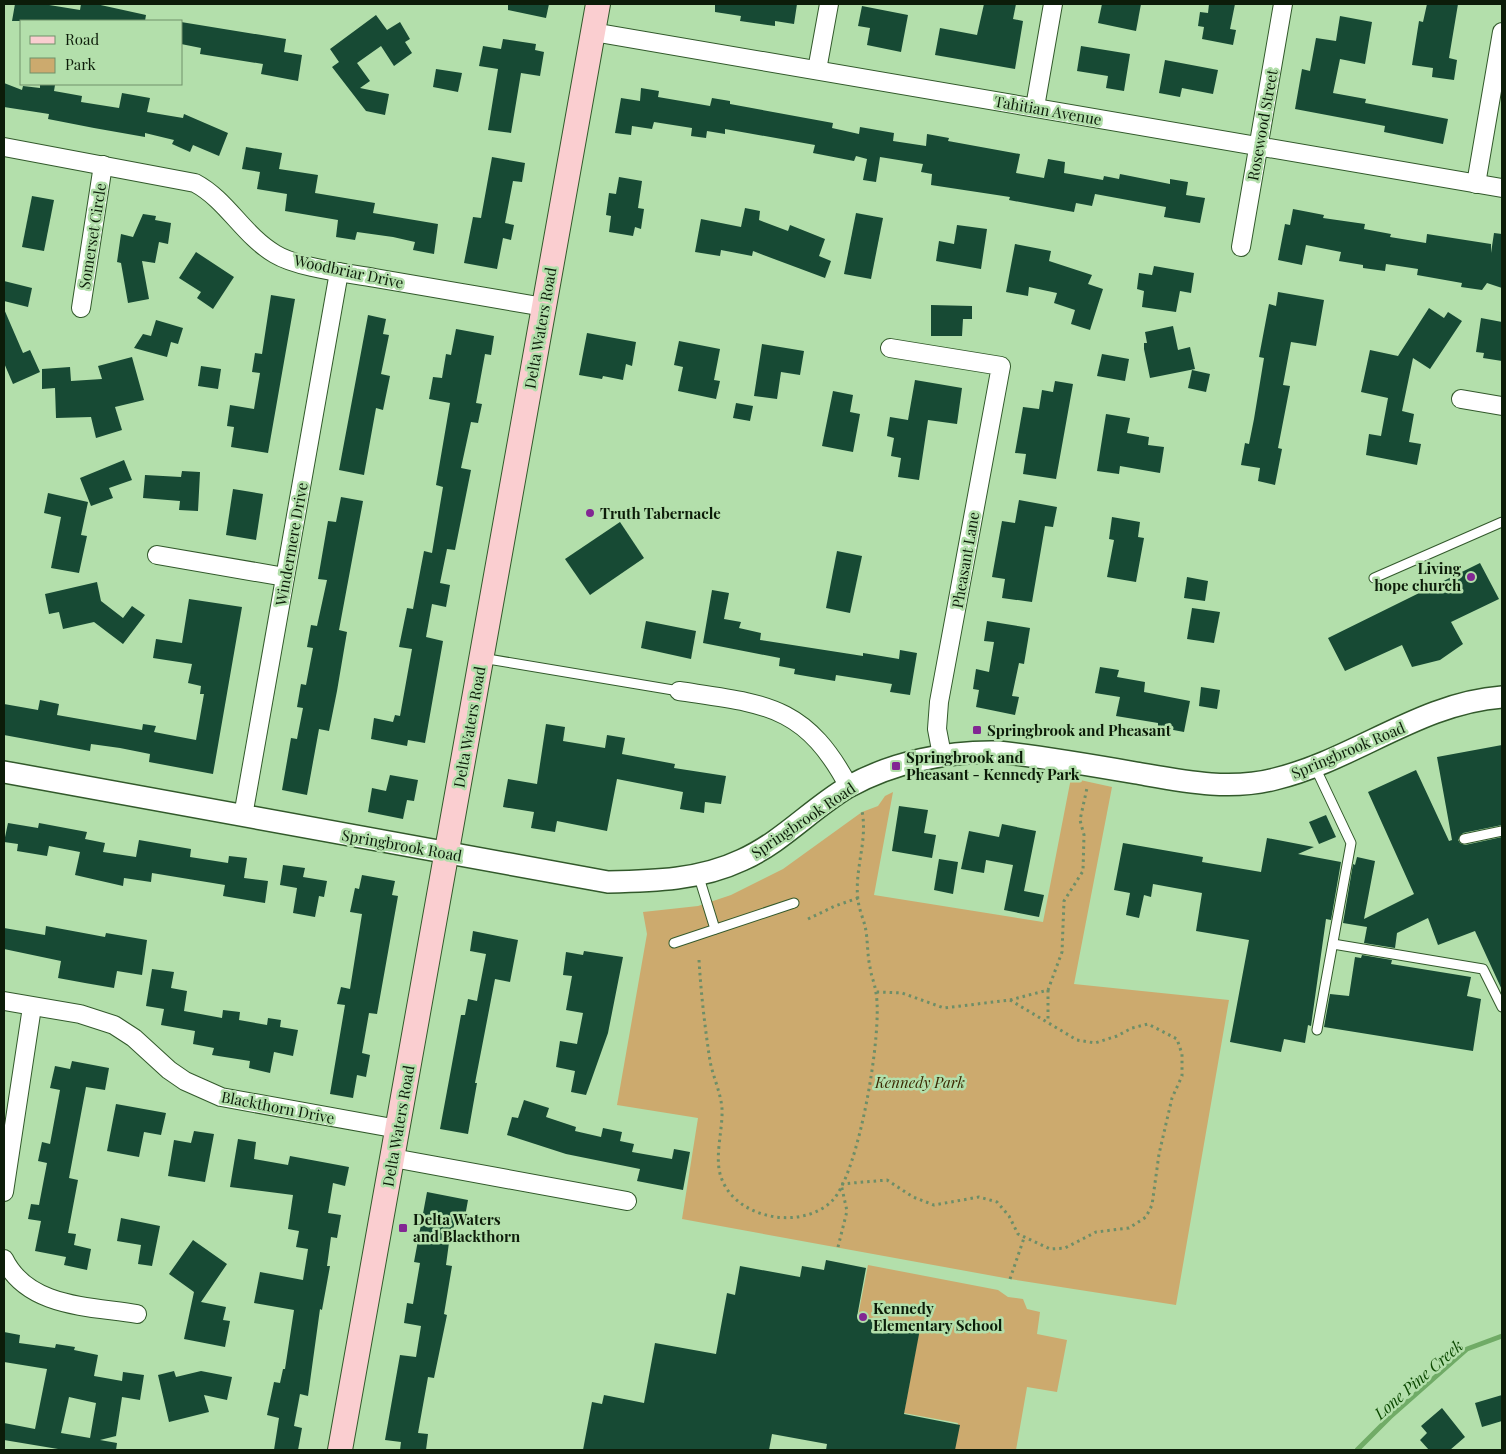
<svg xmlns="http://www.w3.org/2000/svg" width="1506" height="1454" font-family="'Playfair Display',serif">
<style>
.green{fill:#ccaa6e}
.lines{fill:none;stroke-linecap:round;stroke-linejoin:round}
.stream{stroke:#70ab66;stroke-width:5}
.building{fill:#174a34;fill-rule:evenodd}
.service-casing{stroke:#32592b;stroke-width:11}
.minor-casing{stroke:#32592b;stroke-width:20}
.tertiary-casing{stroke:#32592b;stroke-width:24}
.secondary-casing{stroke:#32592b;stroke-width:26}
.path{stroke:#6d8e67;stroke-width:3;stroke-dasharray:2.5 4;stroke-linecap:butt}
.service{stroke:#fff;stroke-width:9}
.minor{stroke:#fff;stroke-width:18}
.tertiary{stroke:#fff;stroke-width:21}
.secondary{stroke:#faced0;stroke-width:24}
.poi-dot{fill:#822793;stroke:#b3dfab;stroke-width:2}
.labels{text-anchor:middle;dominant-baseline:central;stroke-width:5;stroke-linejoin:round;paint-order:stroke}
.street-label{font-size:15px;fill:#0c1c09;stroke:#b3dfab}
.poi-label{font-size:15px;font-weight:bold;fill:#0c1c09;stroke:#b3dfab;text-anchor:start}
.park-label{font-size:15px;font-style:italic;fill:#3a2802;stroke:#b3dfab}
.water-label{font-size:16px;font-style:italic;fill:#0b4800;stroke:#b3dfab}
</style>
<rect width="100%" height="100%" fill="#b3dfab"/>
<g class="green">
<polygon points="1071,778 1112,787 1074,984 1229,1000 1176,1305 1010,1279 682,1219 698,1118 617,1105 647,934 643,912 698,906 731,895 783,869 862,812 878,806 885,796 893,792 874,895 1043,922"/>
<polygon points="868,1265 998,1290 1008,1297 1023,1299 1027,1309 1040,1312 1037,1334 1067,1340 1057,1392 1027,1387 1016,1450 953,1450 958,1423 904,1413 920,1326 858,1316"/>
</g>
<g class="lines">
<polyline class="stream" points="1357,1450 1390,1417 1467,1349 1502,1336"/>
</g>
<g class="building">
<polygon points="15,4 43,4 80,10 81,4 96,4 146,15 145,21 12,21"/>
<polygon points="508,4 549,4 546,18 508,10"/>
<polygon points="715,4 797,4 794,24 775,21 775,26 740,21 741,16 715,12"/>
<polygon points="984,4 1016,4 1013,19 1023,21 1015,69 935,55 940,28 977,35"/>
<polygon points="1102,4 1141,4 1136,31 1098,23"/>
<polygon points="1209,4 1235,4 1230,29 1236,30 1233,45 1202,39 1204,27 1198,26 1200,12 1208,13"/>
<polygon points="1427,4 1458,4 1449,58 1457,60 1454,80 1432,77 1433,68 1412,65 1419,21 1423,22"/>
<polygon points="862,6 908,15 901,52 867,45 870,28 858,26"/>
<polygon points="376,15 387,30 400,22 410,39 405,42 412,53 394,66 381,46 357,63 370,81 360,88 389,94 385,115 366,111 332,67 339,62 330,49"/>
<polygon points="1340,16 1372,22 1365,64 1340,59 1333,93 1366,99 1365,103 1448,119 1443,144 1384,132 1385,126 1295,109 1302,69 1310,71 1316,38 1336,41"/>
<polygon points="181,22 286,39 284,52 302,55 298,81 261,74 263,64 200,54 201,48 181,44"/>
<polygon points="503,39 536,44 535,50 544,52 540,76 521,73 511,133 488,130 498,69 479,66 483,46 501,49"/>
<polygon points="1081,46 1130,54 1124,91 1106,88 1108,76 1077,71"/>
<polygon points="1165,60 1218,70 1213,94 1182,88 1180,97 1159,93"/>
<polygon points="436,69 462,73 458,92 433,87"/>
<polygon points="4,83 22,90 23,86 40,88 40,84 55,85 54,91 82,96 81,102 119,108 122,93 150,98 147,112 183,118 184,114 228,133 219,156 193,145 190,152 172,144 174,140 145,133 145,137 94,128 48,119 49,114 4,107"/>
<polygon points="641,88 659,91 658,97 710,106 712,98 730,101 730,104 833,123 832,128 859,134 860,127 894,133 893,141 926,146 927,134 949,138 948,141 1020,154 1016,173 1044,178 1048,159 1065,162 1064,173 1103,180 1104,176 1119,179 1120,174 1170,184 1170,179 1188,182 1186,195 1205,198 1200,223 1164,217 1166,207 1095,194 1092,206 1076,203 1074,212 1009,200 1010,197 931,185 932,174 921,172 923,164 880,157 876,182 863,180 867,159 856,156 854,161 813,153 815,145 725,129 725,134 707,131 706,138 691,136 692,128 654,122 652,129 632,126 631,135 615,133 621,98 640,101"/>
<polygon points="246,147 282,153 279,169 318,175 315,193 375,203 373,213 438,224 434,254 413,250 415,242 393,237 357,232 355,240 336,237 338,220 285,211 287,194 257,189 260,172 242,169"/>
<polygon points="492,157 525,163 522,182 513,181 505,223 514,225 511,240 503,238 497,269 464,263 473,217 481,218"/>
<polygon points="619,177 642,181 638,208 644,209 641,229 635,227 633,236 609,232 611,216 606,215 609,193 616,194"/>
<polygon points="32,196 54,200 44,251 22,247"/>
<polygon points="745,208 760,211 759,220 788,231 790,225 825,239 819,256 831,261 825,278 753,251 752,256 721,250 720,256 695,252 701,219 741,227"/>
<polygon points="1293,209 1324,215 1323,218 1365,224 1364,229 1391,234 1390,237 1426,243 1427,234 1491,244 1491,253 1494,233 1502,234 1502,288 1487,283 1482,290 1461,287 1462,283 1417,275 1418,269 1386,264 1385,271 1363,268 1363,265 1339,261 1341,252 1306,245 1302,265 1278,260 1285,224 1290,225"/>
<polygon points="856,213 883,218 871,279 844,274"/>
<polygon points="143,214 156,216 155,220 171,223 168,244 159,242 155,263 142,261 149,299 128,303 121,263 117,262 121,234 133,237"/>
<polygon points="957,225 987,229 981,269 936,261 939,241 954,244"/>
<polygon points="1015,244 1051,251 1049,261 1092,275 1088,284 1103,289 1090,330 1071,324 1075,310 1054,303 1057,293 1029,287 1028,296 1006,292"/>
<polygon points="196,252 234,277 213,309 197,298 201,292 179,278"/>
<polygon points="1154,266 1194,273 1191,293 1180,291 1176,312 1142,307 1144,291 1137,289 1139,273 1152,275"/>
<polygon points="4,281 32,288 28,307 4,301"/>
<polygon points="1278,292 1324,300 1316,346 1291,342 1283,385 1290,386 1278,448 1282,449 1275,485 1258,481 1260,468 1241,465 1245,443 1249,444 1254,419 1264,358 1259,357 1269,304 1276,306"/>
<polygon points="271,295 295,299 268,453 231,447 234,427 227,426 230,405 254,409 260,373 252,372 255,353 262,354"/>
<polygon points="931,305 972,306 972,319 963,319 962,336 931,336"/>
<polygon points="1429,308 1444,318 1448,312 1462,321 1430,369 1413,358 1402,411 1414,414 1409,442 1421,444 1417,465 1366,455 1369,434 1381,436 1388,398 1361,392 1370,350 1398,356"/>
<polygon points="4,309 23,353 30,350 40,372 13,384 4,363"/>
<polygon points="368,315 386,319 383,334 389,335 381,374 390,376 383,410 376,408 364,475 339,470"/>
<polygon points="1481,318 1502,322 1502,361 1483,358 1484,353 1476,352"/>
<polygon points="156,320 183,328 178,344 171,342 167,357 134,348 143,334 151,336"/>
<polygon points="1173,326 1178,350 1190,347 1195,369 1150,378 1144,349 1144,343 1147,343 1145,332"/>
<polygon points="456,329 494,336 491,355 485,354 476,403 482,404 478,423 471,422 461,468 471,470 455,550 447,549 440,583 450,585 446,607 432,604 426,637 443,641 425,743 408,740 407,746 371,739 374,718 393,722 395,715 400,716 412,649 399,647 407,608 413,609 424,551 432,553 443,487 436,485 450,403 429,399 433,377 442,378 446,354 451,355"/>
<polygon points="587,333 636,342 632,366 626,364 623,380 603,376 602,379 579,375"/>
<polygon points="679,341 720,349 714,380 720,381 716,399 678,391 683,367 674,365"/>
<polygon points="762,344 804,351 800,375 781,372 777,399 754,396"/>
<polygon points="1102,354 1129,359 1125,381 1097,376"/>
<polygon points="132,357 144,400 115,407 122,430 96,438 91,417 56,418 55,388 42,389 42,369 70,367 71,381 102,379 98,366"/>
<polygon points="201,366 221,369 218,389 198,386"/>
<polygon points="1192,370 1210,374 1206,392 1188,388"/>
<polygon points="915,380 962,388 957,424 928,420 919,480 898,477 901,458 891,456 894,438 887,436 890,417 908,420"/>
<polygon points="1055,381 1073,384 1056,479 1023,474 1026,454 1015,453 1023,407 1039,409 1042,390 1053,392"/>
<polygon points="833,391 853,395 850,412 860,414 853,452 822,446"/>
<polygon points="736,403 753,406 750,421 733,418"/>
<polygon points="1106,414 1130,418 1127,433 1149,437 1148,445 1164,447 1160,473 1120,466 1119,474 1097,471"/>
<polygon points="124,460 132,480 109,488 113,498 91,506 80,478"/>
<polygon points="182,471 200,472 198,511 179,510 180,501 143,498 145,475 181,477"/>
<polygon points="233,489 263,494 256,540 226,535"/>
<polygon points="48,493 88,502 81,535 87,536 79,573 51,568 61,517 44,513"/>
<polygon points="341,497 363,501 339,630 347,632 337,691 329,731 319,729 307,795 282,790 291,738 297,739 303,708 297,707 301,684 306,685 313,648 307,647 311,625 317,626 327,580 318,579 328,521 336,522"/>
<polygon points="1019,500 1057,507 1053,527 1045,526 1032,602 1002,598 1005,579 992,577 1002,521 1015,523"/>
<polygon points="1112,517 1140,522 1138,537 1144,538 1136,582 1107,577 1114,540 1109,539"/>
<polygon points="620,522 644,558 590,595 565,559"/>
<polygon points="837,551 862,556 850,613 826,608"/>
<polygon points="1480,563 1499,599 1451,622 1463,644 1440,660 1412,667 1402,645 1345,671 1328,638"/>
<polygon points="1187,577 1208,581 1205,601 1184,598"/>
<polygon points="97,582 101,601 123,618 132,606 145,615 123,644 94,622 63,629 59,612 49,614 45,594"/>
<polygon points="712,590 729,593 724,619 741,622 739,628 761,633 760,640 863,656 863,653 899,659 900,650 917,653 910,695 890,692 892,684 836,675 835,681 794,674 795,669 779,666 780,658 703,643"/>
<polygon points="189,599 242,607 213,774 149,762 150,754 120,748 91,744 90,751 4,735 4,704 38,710 40,700 59,704 57,715 142,730 143,724 156,726 154,732 196,740 204,694 200,694 201,686 188,683 192,664 153,658 156,639 182,643"/>
<polygon points="1192,608 1220,612 1214,643 1187,639"/>
<polygon points="646,621 696,631 691,659 641,648"/>
<polygon points="987,621 1030,628 1024,664 1019,663 1012,696 1019,697 1015,715 976,707 979,690 973,689 976,669 989,672 994,642 984,641"/>
<polygon points="1100,667 1119,670 1117,677 1145,682 1144,692 1190,701 1184,732 1158,727 1158,723 1116,716 1120,697 1095,693"/>
<polygon points="1201,687 1220,690 1217,709 1199,706"/>
<polygon points="546,724 565,727 563,741 605,748 607,735 625,738 622,754 675,764 674,768 726,776 721,804 705,802 704,813 680,809 683,792 617,779 607,831 557,821 555,832 531,828 534,812 503,807 508,779 537,784"/>
<polygon points="1502,745 1502,825 1463,833 1458,840 1460,843 1465,845 1502,837 1502,990 1475,931 1438,945 1428,918 1397,933 1395,948 1364,943 1367,927 1343,923 1353,864 1355,865 1357,857 1375,861 1364,919 1414,894 1368,792 1416,770 1449,841 1452,840 1437,757"/>
<polygon points="390,775 418,780 414,801 407,800 403,819 368,812 372,788 386,791"/>
<polygon points="899,806 928,810 924,833 936,835 932,858 892,851"/>
<polygon points="1326,815 1336,837 1319,844 1309,822"/>
<polygon points="8,823 38,828 39,823 87,832 85,839 105,843 103,852 136,857 139,840 191,849 190,857 228,863 229,856 247,858 244,878 268,881 265,903 223,896 225,885 152,873 151,882 124,878 123,886 75,875 80,852 49,846 47,856 17,851 18,844 4,842"/>
<polygon points="1002,824 1036,831 1024,891 1044,895 1039,917 1004,910 1013,865 986,860 984,873 961,869 969,831 999,837"/>
<polygon points="1267,838 1314,847 1298,854 1341,862 1331,920 1326,919 1311,1026 1308,1025 1305,1043 1284,1039 1281,1052 1230,1042 1249,940 1196,931 1202,893 1153,884 1151,897 1144,895 1139,918 1126,915 1130,893 1114,890 1123,843 1203,857 1202,862 1261,872"/>
<polygon points="939,859 958,862 953,894 934,890"/>
<polygon points="283,865 305,868 303,877 327,881 324,897 319,896 315,917 293,913 297,888 280,885"/>
<polygon points="362,875 395,881 392,895 398,896 377,1014 369,1013 362,1053 370,1055 366,1077 357,1075 353,1098 330,1094 345,1005 337,1004 341,987 350,989 362,914 350,912 355,888 359,889"/>
<polygon points="46,926 105,937 106,933 147,940 142,975 117,971 114,988 85,983 58,978 61,961 4,949 4,928 45,935"/>
<polygon points="473,931 518,940 510,982 495,979 475,1083 477,1083 468,1134 440,1129 461,1015 465,1015 468,999 477,1001 486,954 470,951"/>
<polygon points="584,951 623,957 608,1033 586,1095 571,1092 575,1071 556,1067 560,1041 577,1044 583,1013 566,1010 572,976 563,975 566,952 583,955"/>
<polygon points="1362,955 1392,960 1391,964 1471,977 1467,996 1481,999 1473,1051 1324,1027 1330,994 1349,996 1355,957 1361,958"/>
<polygon points="152,969 174,972 171,988 187,991 184,1011 222,1018 223,1010 240,1012 239,1020 267,1025 268,1018 281,1020 280,1027 298,1030 293,1056 274,1052 270,1073 249,1068 250,1061 212,1055 214,1048 193,1044 195,1031 161,1025 164,1009 146,1006"/>
<polygon points="72,1061 109,1068 105,1090 86,1087 69,1178 78,1180 68,1233 76,1234 74,1245 91,1249 87,1270 64,1265 66,1257 35,1251 41,1221 28,1219 31,1204 39,1205 47,1163 38,1161 42,1142 50,1144 60,1090 50,1088 55,1066 70,1069"/>
<polygon points="524,1100 549,1108 546,1117 576,1127 575,1131 601,1137 603,1128 622,1132 620,1141 634,1144 632,1152 672,1159 674,1149 690,1152 683,1190 637,1181 640,1169 566,1154 507,1135 512,1117 518,1118"/>
<polygon points="116,1104 166,1113 161,1135 144,1132 139,1157 107,1151"/>
<polygon points="194,1131 214,1134 205,1182 168,1176 174,1140 191,1143"/>
<polygon points="238,1139 256,1142 254,1159 288,1165 290,1156 349,1167 345,1186 333,1183 328,1213 341,1215 337,1238 331,1237 327,1266 330,1266 322,1310 320,1309 308,1396 300,1394 294,1426 302,1428 298,1450 274,1450 279,1418 267,1415 274,1382 280,1383 283,1369 285,1369 294,1310 254,1303 260,1272 303,1280 308,1249 296,1247 299,1231 288,1229 293,1195 230,1187"/>
<polygon points="427,1192 468,1200 464,1222 455,1220 452,1235 450,1235 446,1265 452,1266 444,1314 447,1315 434,1378 428,1377 418,1433 428,1434 426,1450 400,1450 401,1442 385,1440 400,1355 416,1357 421,1326 404,1323 407,1303 413,1304 420,1263 414,1262"/>
<polygon points="121,1218 160,1226 152,1266 138,1264 141,1245 117,1241"/>
<polygon points="193,1240 227,1264 201,1302 226,1307 223,1320 230,1321 225,1347 184,1339 194,1292 169,1274"/>
<polygon points="826,1260 866,1268 857,1317 920,1329 904,1414 960,1425 955,1450 826,1450 827,1444 772,1434 769,1450 583,1450 592,1402 602,1404 604,1395 644,1403 655,1343 716,1354 727,1293 735,1295 740,1266 800,1277 802,1266 824,1270"/>
<path d="M4,1332l16,3 -1,8 36,5 1,-4 19,3 -1,3 24,5 -4,21 28,5 1,-9 21,3 -4,25 -18,-3 -6,39 -16,4 17,3 -1,7h-52l-60,-10v-17l31,6 12,-60 -43,-7zM69,1397l27,6 -6,35 -29,-5z"/>
<polygon points="174,1371 176,1377 201,1371 232,1377 227,1400 204,1395 209,1412 169,1422 158,1375"/>
<polygon points="1502,1395 1502,1421 1482,1427 1475,1403"/>
<polygon points="1442,1408 1465,1437 1450,1450 1429,1450 1420,1440 1427,1433 1421,1426"/>
</g>
<g class="lines">
<g class="service-casing">
<g id="service">
<polyline points="1374,578 1502,522"/>
<polyline points="482,658 679,691"/>
<polyline points="1315,767 1351,843 1317,1030"/>
<polyline points="1464,839 1502,831"/>
<polyline points="698,874 715,929"/>
<polyline points="674,943 794,903"/>
<polyline points="1333,944 1483,969 1502,1007"/>
</g>
</g>
<g class="minor-casing">
<g id="minor">
<polyline points="593,32 1502,188"/>
<polyline points="817,70 829,4"/>
<polyline points="1035,107 1053,4"/>
<path d="M4,147l191,36c32,17 48,52 80,71 23,14 72,19 100,24 56,10 113,19 169,29"/>
<polyline points="1476,184 1502,32"/>
<polyline points="1241,247 1283,4"/>
<polyline points="81,308 103,165"/>
<polyline points="890,348 1001,366 939,702 937,729 942,755"/>
<polyline points="1461,399 1502,406"/>
<polyline points="157,555 285,577"/>
<path d="M679,691c86,13 126,13 170,96"/>
<polyline points="243,816 339,272"/>
<polyline points="4,1001 80,1014 114,1025 134,1038 169,1070 185,1081 221,1097 398,1129"/>
<polyline points="393,1158 627,1201"/>
<polyline points="4,1192 32,1007"/>
<path d="M4,1259c24,49 86,47 133,55"/>
</g>
</g>
<g class="tertiary-casing">
<path id="tertiary" d="M4,772l604,110c46,-1 92,-2 134,-22 40,-18 69,-51 106,-73 45,-25 99,-36 150,-35 46,5 92,13 138,21 46,8 93,18 139,6 79,-19 145,-76 227,-82"/>
</g>
<g class="secondary-casing">
<polyline id="secondary" points="340,1450 598,4"/>
</g>
<g class="path">
<polyline points="808,919 835,906 858,898"/>
<path d="M699,960c2,34 6,68 11,101 3,16 11,32 12,48 1,21 -8,48 -1,68 14,42 80,54 111,24 27,-27 51,-170 44,-208 -1,-9 -5,-17 -6,-26 -3,-13 -2,-28 -5,-41 -2,-8 -6,-17 -7,-26 -4,-30 10,-59 4,-89"/>
<polyline points="1048,990 1048,1022"/>
<polyline points="1010,1000 1048,990 1062,952 1064,901 1083,871 1084,835 1080,820 1087,788"/>
<polyline points="838,1247 847,1211 841,1184 887,1180 913,1197 934,1205 979,1197 997,1202 1009,1216 1018,1234 1050,1249 1065,1248 1096,1232 1129,1228 1146,1217 1152,1205 1159,1154 1172,1098 1182,1076 1182,1054 1177,1039 1148,1024 1132,1028 1117,1036 1095,1043 1077,1040 1010,1000 944,1008 902,993 876,992"/>
<polyline points="1010,1279 1024,1238"/>
</g>
<use href="#service" class="service"/>
<use href="#minor" class="minor"/>
<use href="#tertiary" class="tertiary"/>
<use href="#secondary" class="secondary"/>
</g>
<g class="poi-dot">
<circle cx="590" cy="513" r="5"/>
<circle cx="1471" cy="577" r="5"/>
<rect x="972" y="725" width="10" height="10" rx="2.5"/>
<rect x="891" y="761" width="10" height="10" rx="2.5"/>
<rect x="398" y="1223" width="10" height="10" rx="2.5"/>
<circle cx="863" cy="1317" r="5"/>
</g>
<g class="labels">
<g class="street-label">
<text transform="translate(1048 110) rotate(10)">Tahitian Avenue</text>
<text transform="translate(1262 125) rotate(-80)">Rosewood Street</text>
<text transform="translate(92 236) rotate(-81)">Somerset Circle</text>
<text transform="translate(349 271) rotate(12)">Woodbriar Drive</text>
<text transform="translate(540 328) rotate(-80)">Delta Waters Road</text>
<text transform="translate(291 544) rotate(-80)">Windermere Drive</text>
<text transform="translate(965 560) rotate(-80)">Pheasant Lane</text>
<text transform="translate(469 727) rotate(-80)">Delta Waters Road</text>
<text transform="translate(1348 750) rotate(-23)">Springbrook Road</text>
<text transform="translate(803 820) rotate(-34)">Springbrook Road</text>
<text transform="translate(402 845) rotate(10)">Springbrook Road</text>
<text transform="translate(278 1107) rotate(11)">Blackthorn Drive</text>
<text transform="translate(398 1126) rotate(-80)">Delta Waters Road</text>
</g>
<g class="poi-label">
<text x="600" y="513">Truth Tabernacle</text>
<text x="1461" y="568" text-anchor="end">Living<tspan x="1461" dy="17">hope church</tspan></text>
<text x="987" y="730">Springbrook and Pheasant</text>
<text x="906" y="757">Springbrook and<tspan x="906" dy="17">Pheasant - Kennedy Park</tspan></text>
<text x="413" y="1219">Delta Waters<tspan x="413" dy="17">and Blackthorn</tspan></text>
<text x="873" y="1308">Kennedy<tspan x="873" dy="17">Elementary School</tspan></text>
</g>
<g class="park-label">
<text x="920" y="1082">Kennedy Park</text>
</g>
<g class="water-label">
<text transform="translate(1418 1379) rotate(-41)">Lone Pine Creek</text>
</g>
</g>
<rect width="1506" height="1454" fill="none" stroke="#0c1c09" stroke-width="10"/>
<rect x="20" y="20" width="162" height="65" fill="#b3dfab" stroke="#70916a"/>
<rect x="30" y="36" width="25" height="8" fill="#faced0" stroke="#70916a"/>
<text x="65" y="45" font-size="15" fill="#0c1c09">Road</text>
<rect x="30" y="58" width="25" height="15" fill="#ccaa6e" stroke="#70916a"/>
<text x="65" y="70" font-size="15" fill="#0c1c09">Park</text>
</svg>
